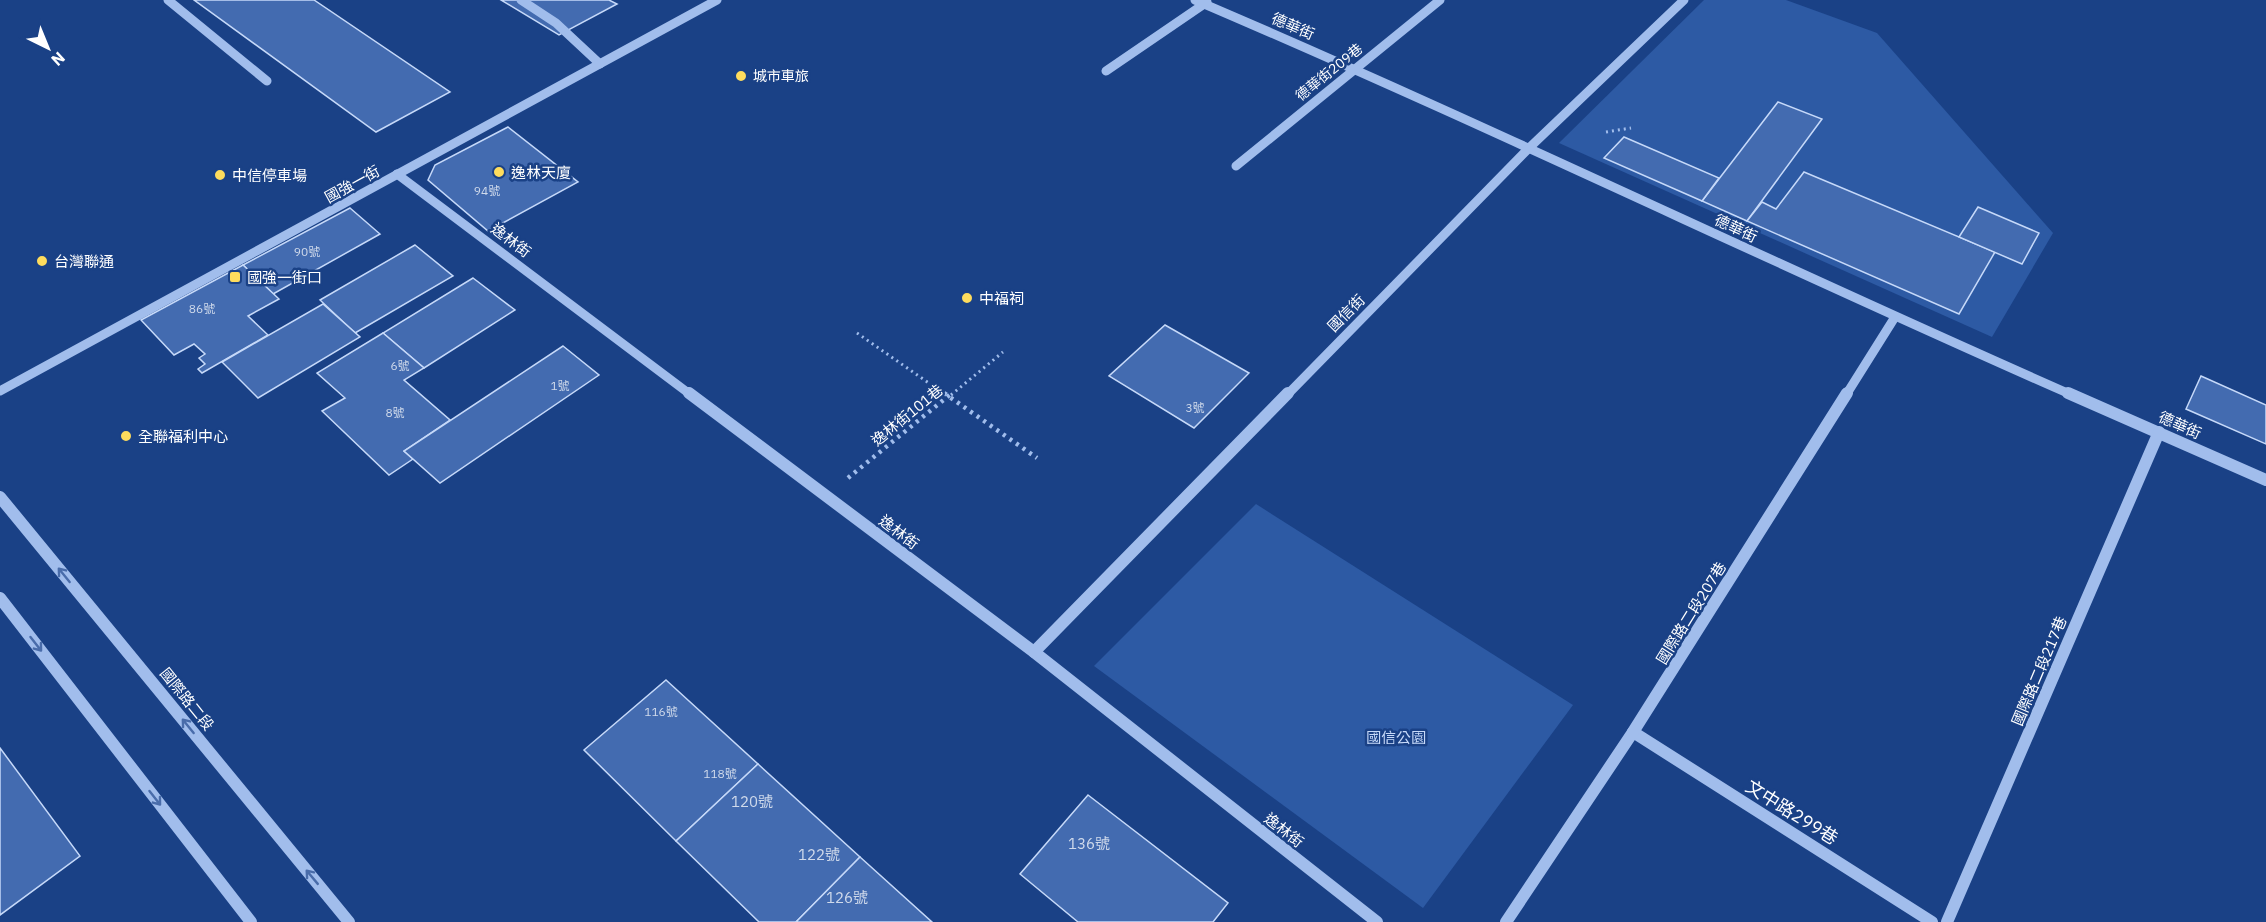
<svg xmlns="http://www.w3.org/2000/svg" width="2266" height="922" font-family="'IBM Plex Sans','Noto Sans TC',sans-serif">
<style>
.green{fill:#2d5aa4}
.building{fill:#436bb0;stroke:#c6d9f9;stroke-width:1.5}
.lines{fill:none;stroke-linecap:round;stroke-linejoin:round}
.path-far1{stroke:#a1bdec;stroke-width:3;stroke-dasharray:2 4;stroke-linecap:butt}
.path{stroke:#a1bdec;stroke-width:4.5;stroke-dasharray:3 5;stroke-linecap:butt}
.minor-far1{stroke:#a1bdec;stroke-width:9}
.minor{stroke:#a1bdec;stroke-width:12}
.oneway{stroke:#496caa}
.poi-dot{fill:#fedc5d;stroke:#1a4186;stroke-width:2}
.labels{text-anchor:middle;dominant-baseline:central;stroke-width:5;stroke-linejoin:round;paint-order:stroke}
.number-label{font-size:12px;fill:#d0daeb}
.far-street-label{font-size:14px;fill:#fff;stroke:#1a4186}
.far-poi-label{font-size:14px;fill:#fff;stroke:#1a4186;text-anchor:start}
.street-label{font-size:15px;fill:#fff;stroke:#1a4186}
.poi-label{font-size:15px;fill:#fff;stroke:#1a4186;text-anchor:start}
.park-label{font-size:15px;fill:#c6d9f9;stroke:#1a4186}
.near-number-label{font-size:15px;fill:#d0daeb}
.near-street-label{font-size:18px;fill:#fff;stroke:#1a4186}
</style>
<rect width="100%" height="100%" fill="#1a4186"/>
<g class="green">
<polygon points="1704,0 1786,0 1877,33 2053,233 1992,337 1559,143"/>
<polygon points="1256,504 1573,705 1423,908 1094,666"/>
</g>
<g class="building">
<polygon points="194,0 314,0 450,92 376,132"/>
<polygon points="501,0 609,0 617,4 559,35"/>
<polygon points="1778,102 1822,119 1747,221 1702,201"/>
<polygon points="508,127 578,182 488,231 428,180 435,165"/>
<polygon points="1624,137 1719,178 1702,201 1604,158"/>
<polygon points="1804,172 1995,252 1959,314 1747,221 1762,202 1776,209"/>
<polygon points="1978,207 2039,233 2022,264 1959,237"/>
<polygon points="350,208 380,234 273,294 243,265"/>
<polygon points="415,245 453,276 355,333 320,300"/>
<polygon points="243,265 279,299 248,316 268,335 202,373 198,369 205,364 199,358 205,354 194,344 174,355 141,320"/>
<polygon points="473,278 515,310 424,368 383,333"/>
<polygon points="323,304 360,337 258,398 222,362"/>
<polygon points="1165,325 1249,373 1194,428 1109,376"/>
<polygon points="383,333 424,368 404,380 450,420 404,451 413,459 389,475 322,411 345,398 317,373"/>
<polygon points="563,346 599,375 440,483 404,451"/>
<polygon points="2201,376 2266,405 2266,444 2186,409"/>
<polygon points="666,680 758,764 676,841 584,750"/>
<polygon points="0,748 80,856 0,915"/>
<polygon points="758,764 860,857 796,922 759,922 676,841"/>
<polygon points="1088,795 1228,903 1213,922 1078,922 1020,874"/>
<polygon points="860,857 932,922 796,922"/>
</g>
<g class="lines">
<g class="path-far1">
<polyline points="1606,132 1631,128"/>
<polyline points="857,333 946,395"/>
<polyline points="951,395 1003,352"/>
</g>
<g class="path">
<polyline points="944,393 1037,458"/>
<polyline points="848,478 952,393"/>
</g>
<g class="minor-far1">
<polyline points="168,0 267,81"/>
<polyline points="521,0 556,23 600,64"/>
<path d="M1195,0c295,126 583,266 877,395"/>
<polyline points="1106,71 1207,2"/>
<polyline points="1236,166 1440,0"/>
<polyline points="397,174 691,395"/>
<polyline points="0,391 717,0"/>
<polyline points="1287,395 1528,149 1684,0"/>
<polyline points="1846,395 1895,317"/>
</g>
<g class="minor">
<polyline points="689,393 1034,652 1377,922"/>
<polyline points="2068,393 2266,480"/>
<polyline points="0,497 349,922"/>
<polyline points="0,598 251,922"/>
<polyline points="1034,652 1288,393"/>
<polyline points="1633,732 1932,922"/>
<polyline points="1506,922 1633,732 1847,393"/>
<polyline points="1947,922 2159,432"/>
</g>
</g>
<defs><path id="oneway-shaft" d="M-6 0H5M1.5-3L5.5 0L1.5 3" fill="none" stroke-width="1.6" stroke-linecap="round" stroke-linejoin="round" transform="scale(1.5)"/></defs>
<g class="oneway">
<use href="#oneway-shaft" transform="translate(64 575) rotate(-129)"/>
<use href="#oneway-shaft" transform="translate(36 644) rotate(52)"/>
<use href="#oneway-shaft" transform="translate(188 726) rotate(-129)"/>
<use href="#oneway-shaft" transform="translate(155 798) rotate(52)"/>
<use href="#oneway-shaft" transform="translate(312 877) rotate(-130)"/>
</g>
<g class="poi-dot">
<circle cx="741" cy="76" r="6"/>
<circle cx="499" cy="172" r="6"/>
<circle cx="220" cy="175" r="6"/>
<circle cx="42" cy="261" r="6"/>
<rect x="229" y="271" width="12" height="12" rx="3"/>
<circle cx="967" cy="298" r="6"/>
<circle cx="126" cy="436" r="6"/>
</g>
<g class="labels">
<g class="number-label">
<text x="487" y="190">94號</text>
<text x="307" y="251">90號</text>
<text x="202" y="308">86號</text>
<text x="400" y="365">6號</text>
<text x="560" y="385">1號</text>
<text x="1195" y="407">3號</text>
<text x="395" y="412">8號</text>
<text x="661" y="711">116號</text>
<text x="720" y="773">118號</text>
</g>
<g class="far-street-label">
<text transform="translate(1329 72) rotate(-39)">德華街209巷</text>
</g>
<g class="far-poi-label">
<text x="753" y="76">城市車旅</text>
</g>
<g class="street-label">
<text transform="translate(1293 26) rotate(23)">德華街</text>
<text transform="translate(352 184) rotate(-29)">國強一街</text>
<text transform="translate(1736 228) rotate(25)">德華街</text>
<text transform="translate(511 240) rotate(37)">逸林街</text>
<text transform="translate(1346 313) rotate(-45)">國信街</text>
<text transform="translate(907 415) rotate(-39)">逸林街101巷</text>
<text transform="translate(2180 425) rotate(24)">德華街</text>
<text transform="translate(899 532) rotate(37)">逸林街</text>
<text transform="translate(1691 613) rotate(-58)">國際路二段207巷</text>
<text transform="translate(2039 671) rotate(-67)">國際路二段217巷</text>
<text transform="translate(187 699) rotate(51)">國際路二段</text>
<text transform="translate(1284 830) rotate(38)">逸林街</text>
</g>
<g class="poi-label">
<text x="511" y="172">逸林天廈</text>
<text x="232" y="175">中信停車場</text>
<text x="54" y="261">台灣聯通</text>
<text x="247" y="277">國強一街口</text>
<text x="979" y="298">中福祠</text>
<text x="138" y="436">全聯福利中心</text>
</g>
<g class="park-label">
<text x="1396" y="737">國信公園</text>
</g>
<g class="near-number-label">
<text x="752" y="801">120號</text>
<text x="1089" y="843">136號</text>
<text x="819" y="854">122號</text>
<text x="847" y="897">126號</text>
</g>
<g class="near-street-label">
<text transform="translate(1792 812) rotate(32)">文中路299巷</text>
</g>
</g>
<g transform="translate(48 48) rotate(137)" stroke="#1a4186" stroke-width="4.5" paint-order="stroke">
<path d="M0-4.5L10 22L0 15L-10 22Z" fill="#ffffff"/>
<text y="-9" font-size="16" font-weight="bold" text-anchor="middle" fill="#ffffff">N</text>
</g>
</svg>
